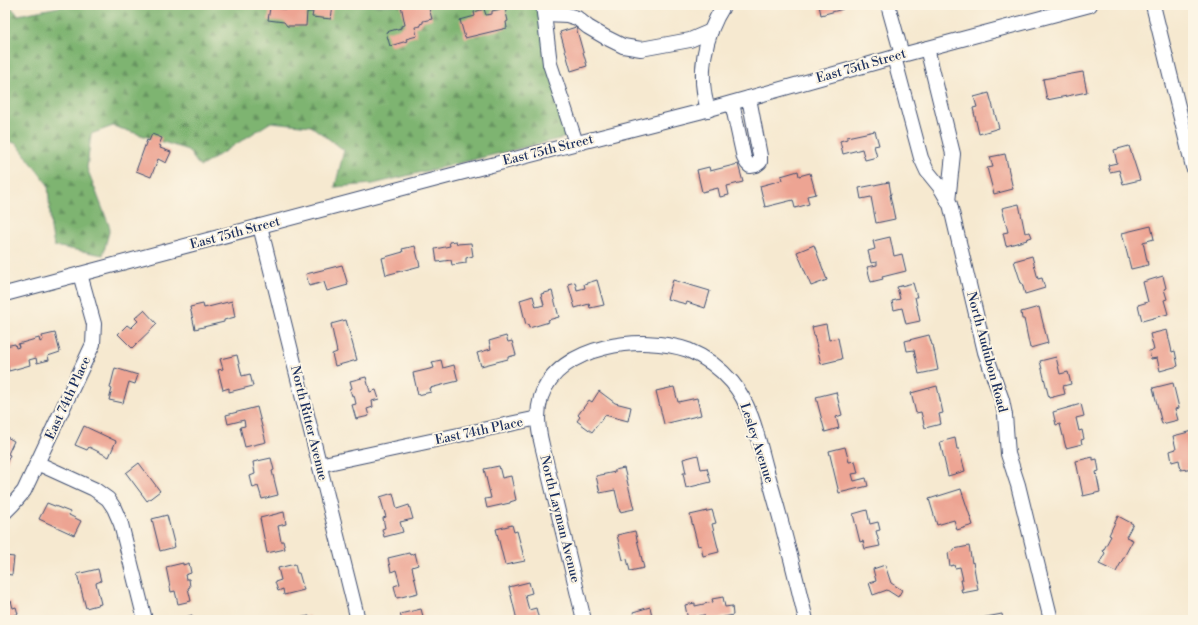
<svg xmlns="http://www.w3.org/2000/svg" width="1198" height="625" font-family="'Libre Bodoni',serif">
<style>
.forest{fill:url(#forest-firs);stroke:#4c7268}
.building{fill:#eda493}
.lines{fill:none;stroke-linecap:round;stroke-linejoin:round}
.minor-casing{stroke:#3c4b6f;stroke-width:16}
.minor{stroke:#fff;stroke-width:14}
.labels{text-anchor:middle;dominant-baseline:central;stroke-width:4;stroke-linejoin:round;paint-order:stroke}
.street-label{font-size:13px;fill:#1b2f5e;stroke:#fcf5e5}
</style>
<defs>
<pattern id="forest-firs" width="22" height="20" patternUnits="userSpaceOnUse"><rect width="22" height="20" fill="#7eb471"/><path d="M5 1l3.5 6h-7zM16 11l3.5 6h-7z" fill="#669360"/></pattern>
</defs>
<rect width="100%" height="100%" fill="#fcf5e5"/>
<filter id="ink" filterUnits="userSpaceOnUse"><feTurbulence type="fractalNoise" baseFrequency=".025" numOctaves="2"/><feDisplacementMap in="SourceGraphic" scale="8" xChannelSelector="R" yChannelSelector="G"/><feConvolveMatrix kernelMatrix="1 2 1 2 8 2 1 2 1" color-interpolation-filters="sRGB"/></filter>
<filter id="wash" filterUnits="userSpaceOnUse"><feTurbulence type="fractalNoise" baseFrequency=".012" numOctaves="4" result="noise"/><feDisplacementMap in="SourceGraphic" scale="16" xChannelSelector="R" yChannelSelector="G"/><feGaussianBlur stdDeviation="0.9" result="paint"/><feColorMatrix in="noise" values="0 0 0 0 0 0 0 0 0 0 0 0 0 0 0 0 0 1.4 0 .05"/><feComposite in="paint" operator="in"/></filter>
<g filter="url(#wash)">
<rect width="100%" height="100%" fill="#f6e9d0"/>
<polygon class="forest" points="5,5 9,5 18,15 69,5 538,5 567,137 373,184 335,187 344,150 311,126 271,122 200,167 188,150 113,126 91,134 87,168 110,228 103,255 54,246 51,229 48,185 17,144 5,140"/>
<g id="blocks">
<g class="building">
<polygon points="307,5 333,5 331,19 312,17 313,12 307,12 306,26 287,26 284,22 268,20 270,8 286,9 287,6 306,8"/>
<polygon points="401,5 428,5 432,19 423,21 423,23 420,24 421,26 415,27 417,36 406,39 407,41 390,46 386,32 401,28 401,26 405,25"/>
<polygon points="819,5 842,5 843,9 821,15"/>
<polygon points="505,8 508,21 506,22 507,28 465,38 460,20 475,16 474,12 484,9 486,15 492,14 492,11"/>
<polygon points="576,27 587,66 571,71 560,32"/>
<polygon points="1083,72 1087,92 1047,100 1043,79"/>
<polygon points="989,93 999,128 979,134 973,108 977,107 974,97"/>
<polygon points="875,131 879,145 874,146 877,157 865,160 862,149 843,154 840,141 847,139 847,137"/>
<polygon points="152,134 162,138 159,145 161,146 160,148 171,152 166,163 158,159 151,177 136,171 147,140 149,141"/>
<polygon points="1129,146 1140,180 1123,184 1119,170 1110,172 1108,165 1117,163 1114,150"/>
<polygon points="1005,154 1013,189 994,194 987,168 993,167 990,157"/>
<polygon points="738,164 743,182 727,186 729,195 720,197 718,188 702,192 697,170 709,167 710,171"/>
<polygon points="798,171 799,176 810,173 816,194 807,196 809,204 795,208 793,200 765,207 760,186 782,180 781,176"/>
<polygon points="889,182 891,194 890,195 895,219 876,223 871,197 861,199 859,188"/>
<polygon points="1019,204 1025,233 1030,232 1032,237 1026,239 1027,240 1006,246 1003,233 1008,232 1002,208"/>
<polygon points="1151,226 1154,239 1143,242 1148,265 1131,269 1122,233"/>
<polygon points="890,237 894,256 902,254 906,271 882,277 883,279 871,282 867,267 877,265 877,262 871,263 868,251 875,249 873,241"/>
<polygon points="456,241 457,244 471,243 473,256 466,258 466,263 452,265 451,260 437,262 435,249 450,246 449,242"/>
<polygon points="814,245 827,280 811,286 797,252"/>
<polygon points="415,246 420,266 386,275 382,258 403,252 402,249"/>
<polygon points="1032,256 1038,279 1042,278 1045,288 1025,294 1022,283 1021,283 1014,261"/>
<polygon points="342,265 348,285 327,291 324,282 309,286 306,274"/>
<polygon points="1163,276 1166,288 1164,289 1167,299 1164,300 1168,314 1142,321 1138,305 1148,302 1143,282"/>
<polygon points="597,280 604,305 590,308 589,304 575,308 568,284 575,282 577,290 585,288 584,284"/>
<polygon points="673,280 710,291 705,308 687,302 686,304 667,299"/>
<polygon points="913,283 917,297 915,297 920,321 906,324 902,308 894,310 892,301 900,299 897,287"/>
<polygon points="552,291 559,317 548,320 549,322 529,328 528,324 526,325 520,300 533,296 536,307 544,305 541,294"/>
<polygon points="232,301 235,317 224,320 224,322 195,329 190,307 203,304 204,308"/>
<polygon points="1039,307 1048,343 1030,348 1024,319 1022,319 1021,312"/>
<polygon points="144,310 157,324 132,348 118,334 127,325 131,328 138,321 135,318"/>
<polygon points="346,320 357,360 335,366 332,354 337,352 331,324"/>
<polygon points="826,324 829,340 838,338 842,359 821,364 812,327"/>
<polygon points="1167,330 1172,352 1175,351 1178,366 1160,371 1157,358 1151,359 1149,351 1154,350 1150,334"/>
<polygon points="55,333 60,352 48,356 49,360 37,363 36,358 29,360 30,365 9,371 5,356 5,346 15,344 16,348 19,347 18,344 39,338 40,342 43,340 42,336"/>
<polygon points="929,335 932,345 933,345 938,370 919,374 914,350 907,351 905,341"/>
<polygon points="506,336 508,342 512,341 516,355 508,357 508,359 481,366 477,353 491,349 489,341"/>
<polygon points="237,355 242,376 250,374 253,386 229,392 229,388 223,390 218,370 223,369 220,359"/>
<polygon points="1056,357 1060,374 1068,372 1071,384 1063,386 1065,394 1049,398 1040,361"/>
<polygon points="441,360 443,368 454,365 458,381 430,388 431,392 418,395 413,373 434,368 432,362"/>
<polygon points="115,368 138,375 135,384 129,382 123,403 109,400 112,389 110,388"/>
<polygon points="366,377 370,392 376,390 379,399 372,401 373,407 367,409 369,416 356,419 352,405 356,404 354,395 352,396 350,389 352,388 350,381"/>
<polygon points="1173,383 1179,408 1175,409 1178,420 1162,424 1153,388"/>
<polygon points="937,386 943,413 939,414 941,424 925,428 921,412 916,413 911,393"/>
<polygon points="674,387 678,402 697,398 701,415 664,424 656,391"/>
<polygon points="599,391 615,403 631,407 628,421 605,415 592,432 577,421 580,417 578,415 589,400 592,402"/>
<polygon points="836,392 842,415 836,417 839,428 825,432 816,397"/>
<polygon points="1081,404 1084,416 1076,418 1079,431 1082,430 1084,439 1081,440 1082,444 1066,448 1060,424 1056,425 1053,412"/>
<polygon points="257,407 266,442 245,447 240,427 245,426 244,420 228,424 226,415"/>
<polygon points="84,426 116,441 109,457 89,447 87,450 75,445"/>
<polygon points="1193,431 1193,468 1181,470 1179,460 1172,462 1170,451 1176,449 1173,436"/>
<polygon points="5,436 14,441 8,454 10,455 5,466"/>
<polygon points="955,438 957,449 959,449 965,471 948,476 940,442"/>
<polygon points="845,447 849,462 855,461 858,473 852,474 854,481 866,478 868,486 839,493 829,451"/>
<polygon points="698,455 701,469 707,468 711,482 686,488 683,473 686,473 683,459"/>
<polygon points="1093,457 1093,460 1097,459 1099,471 1096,472 1100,492 1083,496 1076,461"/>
<polygon points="271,458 274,470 272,471 278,495 262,499 258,486 253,488 250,476 255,474 253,462"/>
<polygon points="139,463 160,491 147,501 126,473"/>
<polygon points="499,466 502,478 511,476 516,500 510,502 510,503 487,508 485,499 491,498 484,469"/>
<polygon points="624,468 634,509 620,512 615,490 600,493 596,476 615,472 615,470"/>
<polygon points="961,489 973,525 957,530 954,520 937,525 929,499"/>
<polygon points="393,493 397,509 409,505 413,519 400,522 403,532 384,537 382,529 385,528 383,518 386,517 380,497"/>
<polygon points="47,503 70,512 69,515 81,521 74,535 39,519"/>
<polygon points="712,510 716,523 712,524 719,552 703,556 701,545 698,546 690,515"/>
<polygon points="867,510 870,524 878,522 880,530 876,531 880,546 865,549 863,541 860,542 853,514"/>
<polygon points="284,512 286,524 278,526 281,541 283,541 285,549 267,553 260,518"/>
<polygon points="167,515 175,547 160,551 152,519"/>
<polygon points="1118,516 1133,524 1126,537 1133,540 1116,572 1099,564 1105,553 1103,551 1111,536 1109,535"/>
<polygon points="512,525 514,532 517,531 525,561 505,565 496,529"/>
<polygon points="635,531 644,568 630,571 627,559 623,560 617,535"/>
<polygon points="969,546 972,563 973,562 978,590 962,593 961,589 963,589 961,580 963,580 960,567 955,568 954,565 950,566 948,553 954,551 954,549"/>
<polygon points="409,553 410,555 415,553 418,565 412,567 418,593 397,598 394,586 400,584 396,570 391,572 388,558"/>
<polygon points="5,556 14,557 12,575 5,574"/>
<polygon points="183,563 183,565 189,563 191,573 185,575 186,579 189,579 190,587 188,588 191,601 178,604 175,591 171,592 166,567"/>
<polygon points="295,564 297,573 299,573 304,590 284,595 283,589 278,591 275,582 281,580 278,568"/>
<polygon points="885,565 891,583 902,590 898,597 887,590 873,595 869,583 876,581 873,569"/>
<polygon points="98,569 101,581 96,583 101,604 86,608 77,574"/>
<polygon points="529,582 532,593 525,595 529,610 536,608 539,620 517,620 509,587"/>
<polygon points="723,597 725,607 732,606 733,615 711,620 705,620 704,615 698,616 698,620 688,620 685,605 695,603 695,606 713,602 712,599"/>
<polygon points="11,601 13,608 16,607 18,614 15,615 16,620 5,620 5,603"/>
<polygon points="650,607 653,620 630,620 635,618 633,612"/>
<polygon points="421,609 424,620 402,620 400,614"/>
<polygon points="1002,614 1003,620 982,620 981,618"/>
<polygon points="192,615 193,620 180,620 179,619"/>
<polygon points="309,616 310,620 294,620 294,619"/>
</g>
</g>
</g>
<g filter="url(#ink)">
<use href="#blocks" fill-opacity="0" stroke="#3c4b6f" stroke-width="1"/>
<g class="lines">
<g class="minor-casing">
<g id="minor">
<polyline points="543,5 550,64 576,143"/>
<polyline points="888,5 902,55"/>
<polyline points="1153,5 1193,167"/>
<polyline points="545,14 567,15 577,18 588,27 605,37 623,46 641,49 690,40 711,31"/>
<polyline points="927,48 953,154 948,202"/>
<polyline points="894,57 921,158 927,171 940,187 950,204 985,352 1002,400 1005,415 1008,454 1018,485 1051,620"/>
<polyline points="732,103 744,158 747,163 750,166 756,165 760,162 760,156 749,98"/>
<path d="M708,110c-11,-36 -4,-74 16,-105"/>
<polyline points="260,226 358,620"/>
<polyline points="5,294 452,175 699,112 902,55 1090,5"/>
<polyline points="37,463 94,489 108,499 114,508 121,524 145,620"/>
<polyline points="319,465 538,418"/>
<polyline points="5,512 13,504 24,491 93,344 94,324 80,274"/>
<path d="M584,620l-42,-175c-4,-17 -6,-31 -1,-48 18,-53 102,-63 147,-47 17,7 32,18 44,32 20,24 26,57 34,86 15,51 28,101 40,152"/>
</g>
</g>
<use href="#minor" class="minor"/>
</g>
</g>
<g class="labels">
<g class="street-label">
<text transform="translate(861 66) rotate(-16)">East 75th Street</text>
<text transform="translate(548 150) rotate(-14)">East 75th Street</text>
<text transform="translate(235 233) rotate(-15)">East 75th Street</text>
<text transform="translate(987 352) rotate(75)">North Audubon Road</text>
<text transform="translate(68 398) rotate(-65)">East 74th Place</text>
<text transform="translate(309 423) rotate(76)">North Ritter Avenue</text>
<text transform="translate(479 431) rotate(-12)">East 74th Place</text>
<text transform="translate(757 443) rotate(72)">Lesley Avenue</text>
<text transform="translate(560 519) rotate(76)">North Layman Avenue</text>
</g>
</g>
<rect width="1198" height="625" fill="none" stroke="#fcf5e5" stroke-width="20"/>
</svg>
